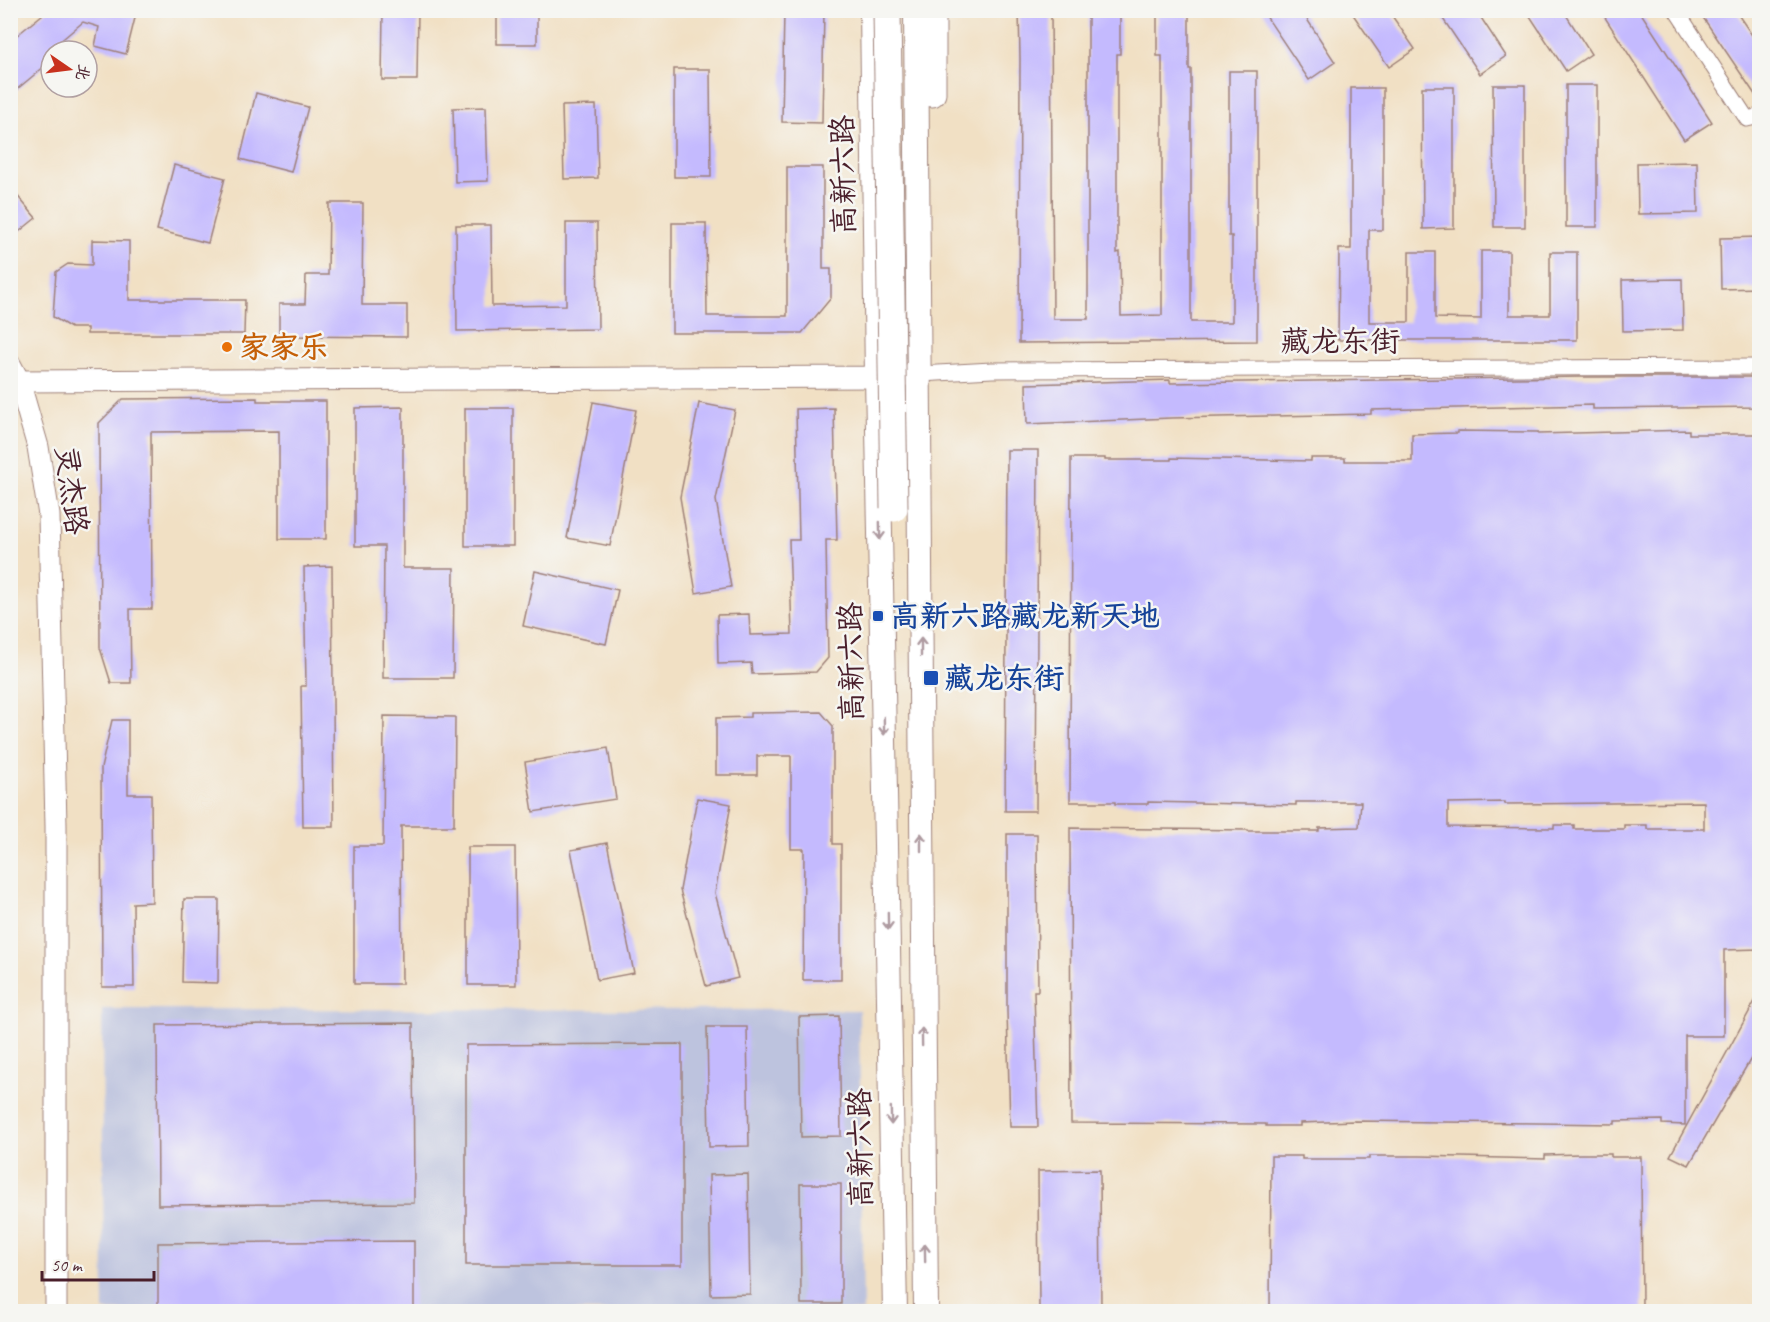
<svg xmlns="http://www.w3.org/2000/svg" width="1770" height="1322" font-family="Caveat,'LXGW WenKai TC',sans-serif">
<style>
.industrial{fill:#bdc3de}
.building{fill:#c4bafe;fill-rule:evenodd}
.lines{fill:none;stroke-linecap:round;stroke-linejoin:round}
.street-casing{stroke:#9e8078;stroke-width:17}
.secondary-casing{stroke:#9e8078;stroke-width:23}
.primary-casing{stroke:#9e8078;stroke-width:26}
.highway-casing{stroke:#9e8078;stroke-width:29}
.street{stroke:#fff;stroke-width:15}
.secondary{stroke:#fff;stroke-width:21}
.primary{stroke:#fff;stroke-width:24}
.highway{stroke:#fff;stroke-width:27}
.highway-bridge-casing{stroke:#9e8078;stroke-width:29;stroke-linecap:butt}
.highway-bridge{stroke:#fff;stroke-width:27}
.oneway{stroke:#ae9aa0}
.food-dot{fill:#e8710a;stroke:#f6f6f2;stroke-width:2}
.transit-dot{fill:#1a4fb4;stroke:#f6f6f2;stroke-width:2}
.labels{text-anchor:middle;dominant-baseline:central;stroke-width:5;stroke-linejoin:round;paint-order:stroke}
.street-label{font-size:30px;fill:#4a1f2b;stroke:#f6f6f2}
.food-label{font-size:30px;font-weight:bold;fill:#c56008;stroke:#f6f6f2;text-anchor:start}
.transit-label{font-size:30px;font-weight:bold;fill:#164399;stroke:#f6f6f2;text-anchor:start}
</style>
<rect width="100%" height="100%" fill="#f6f6f2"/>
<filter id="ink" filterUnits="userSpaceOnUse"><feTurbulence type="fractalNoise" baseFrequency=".0167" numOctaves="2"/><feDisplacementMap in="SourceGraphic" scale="12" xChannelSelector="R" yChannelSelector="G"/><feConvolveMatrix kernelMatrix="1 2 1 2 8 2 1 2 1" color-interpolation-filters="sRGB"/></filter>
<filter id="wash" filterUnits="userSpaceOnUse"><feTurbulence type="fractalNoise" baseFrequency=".008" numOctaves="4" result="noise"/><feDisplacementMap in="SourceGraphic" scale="24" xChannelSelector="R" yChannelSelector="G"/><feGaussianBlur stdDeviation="1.35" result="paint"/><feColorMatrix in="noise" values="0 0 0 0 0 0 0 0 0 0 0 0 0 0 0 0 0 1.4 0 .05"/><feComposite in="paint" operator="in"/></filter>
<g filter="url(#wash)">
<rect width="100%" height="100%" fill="#f1e0c4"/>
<polygon class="industrial" points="102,1009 859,1010 863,1311 104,1311"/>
<g id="blocks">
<g class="building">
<polygon points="48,10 137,10 126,54 95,46 99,27 83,22 51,49 51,61 10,95 10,41"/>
<polygon points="383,10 418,10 417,80 382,80"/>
<rect x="497" y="10" width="40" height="34"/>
<polygon points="784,10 824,10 822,123 782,122"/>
<polygon points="1019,10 1051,10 1053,319 1088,319 1088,10 1120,10 1120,54 1117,54 1117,253 1120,252 1121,316 1162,315 1162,56 1157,56 1157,10 1189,10 1189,69 1191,69 1191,322 1232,322 1232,236 1229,236 1229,71 1257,71 1257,341 1019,343 1020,58"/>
<polygon points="1262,10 1301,10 1335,62 1309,80"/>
<polygon points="1350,10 1388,10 1415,49 1389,67"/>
<polygon points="1437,10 1476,10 1506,56 1480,74"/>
<polygon points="1526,10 1563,10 1591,54 1566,71"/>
<polygon points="1612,10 1639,10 1712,122 1684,140 1604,16"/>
<polygon points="1698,10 1735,10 1760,47 1760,102"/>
<polygon points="674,69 710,69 711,177 674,177"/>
<polygon points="1493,85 1525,85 1525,227 1494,227"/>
<rect x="1566" y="85" width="31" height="142"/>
<polygon points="1422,87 1454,87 1454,228 1423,229"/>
<polygon points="1351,88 1383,88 1383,230 1369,230 1369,322 1409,322 1409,252 1435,252 1435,318 1481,319 1481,251 1509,251 1509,315 1550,315 1550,252 1577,252 1577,340 1338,340 1339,249 1351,249"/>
<polygon points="256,93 308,107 291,172 240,159"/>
<polygon points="596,105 598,178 564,179 562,106"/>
<polygon points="486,107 488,181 455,182 453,108"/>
<polygon points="1697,162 1698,213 1638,214 1637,163"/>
<polygon points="174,165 225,178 208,243 157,230"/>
<polygon points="787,167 823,167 823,269 831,269 831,298 802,333 672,333 672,223 706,223 707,316 787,316"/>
<polygon points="10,187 36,218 10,239"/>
<polygon points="329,203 363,203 362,305 407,305 407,337 279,336 279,304 305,304 306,275 328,275"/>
<polygon points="566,223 597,223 598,329 457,331 456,225 491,225 492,306 566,305"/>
<polygon points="1760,237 1760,288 1721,289 1720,238"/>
<polygon points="92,240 129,241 129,300 245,300 244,334 87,334 87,328 71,328 53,317 56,272 68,264 92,265"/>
<polygon points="1682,279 1683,330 1623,331 1622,280"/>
<polygon points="1581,377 1760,377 1760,407 1593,409 1593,405 1371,410 1371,414 1171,418 1027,424 1026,384 1170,380 1170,383"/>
<polygon points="257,398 257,401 326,401 326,539 279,539 279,431 151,432 152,609 130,609 131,683 111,683 100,648 99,423 123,399"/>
<polygon points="593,402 636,410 610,546 567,538"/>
<polygon points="699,403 735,410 716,500 731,587 696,593 680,497"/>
<polygon points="403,407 403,568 454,568 453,678 383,678 384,546 355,546 355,408"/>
<rect x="465" y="408" width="48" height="138"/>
<polygon points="834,408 837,540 826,540 828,658 816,672 752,674 751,663 718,664 717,615 749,614 750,635 792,634 789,540 799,540 796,409"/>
<path d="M1689,430v4h71v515l-36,1v86h-39v89l-23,-1v-4l-47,1v3l-261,-3 -54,2v3h-34v-2l-195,-1 -1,-295 178,2v1h71v-3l40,-1 2,-25h-65v3l-148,-3v2h-33v-2h-45l1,-344h34v2h66v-2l140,3v-3h34v3h67v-27l46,-1v-2l80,1v2zM1505,802v2l199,-2v27h-57v-4h-23v4h-50v-4h-20v3l-106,-1v-24z"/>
<polygon points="1007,450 1038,450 1036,811 1005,811"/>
<polygon points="332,566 334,827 303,827 301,686 306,686 304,567"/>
<polygon points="535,571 618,590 606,644 523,626"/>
<polygon points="821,712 833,726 833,844 841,844 841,980 803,980 804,849 791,849 791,756 757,756 757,775 716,775 716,718 750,717 750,713"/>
<polygon points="384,716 455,717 454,826 401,826 402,984 354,984 354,846 383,846"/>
<polygon points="112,720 128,720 128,794 151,794 152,902 133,903 134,987 102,987 101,768"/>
<polygon points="608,748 616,799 533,812 525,762"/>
<polygon points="697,798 731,804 715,893 738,978 706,986 680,890"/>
<polygon points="1007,834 1037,834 1038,991 1034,991 1038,1127 1010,1127 1007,1011"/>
<polygon points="607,843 634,973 597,980 571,850"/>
<polygon points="468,847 515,847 516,985 468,985"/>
<polygon points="184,899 219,899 218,983 182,982"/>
<polygon points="1760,992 1760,1043 1689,1165 1670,1156"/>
<polygon points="839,1016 841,1136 801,1137 799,1017"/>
<polygon points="413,1023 414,1203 158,1205 157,1025"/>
<polygon points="707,1027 747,1027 749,1146 709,1147"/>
<polygon points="682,1044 682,1265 466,1265 466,1045"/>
<polygon points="1580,1154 1611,1154 1611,1157 1641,1157 1642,1311 1270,1311 1271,1156 1302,1156 1302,1159 1369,1159 1369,1156 1420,1156 1545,1159 1545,1155"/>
<polygon points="1100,1170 1101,1311 1039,1311 1038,1171"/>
<polygon points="748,1174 750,1294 711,1295 709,1175"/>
<polygon points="800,1184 841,1184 841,1304 801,1304"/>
<polygon points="414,1241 414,1311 158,1311 158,1243"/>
</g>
</g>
</g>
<g filter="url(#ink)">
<use href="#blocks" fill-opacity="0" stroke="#9e8078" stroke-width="1.5"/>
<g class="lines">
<g class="street-casing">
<g id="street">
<polyline points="1676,10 1747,119 1760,116"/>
<polyline points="920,374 992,370 1760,367"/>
</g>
</g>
<g class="secondary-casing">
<g id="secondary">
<polyline points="10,364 19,381 38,447 49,515 56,826 56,1312"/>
<polyline points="19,381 877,377 920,374"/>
</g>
</g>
<g class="primary-casing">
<g id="primary">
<polyline points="872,10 877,377 895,1312"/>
<path d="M916,10c5,434 4,868 10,1302"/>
</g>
</g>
<g class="highway-casing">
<polyline id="highway" points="932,10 932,93"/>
</g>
<use href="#street" class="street"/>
<use href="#secondary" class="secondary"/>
<use href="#primary" class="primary"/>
<use href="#highway" class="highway"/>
<g class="highway-bridge-casing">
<polyline id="highway-bridge" points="887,10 894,508"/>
</g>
<use href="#highway-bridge" class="highway-bridge"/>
</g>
<defs><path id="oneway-shaft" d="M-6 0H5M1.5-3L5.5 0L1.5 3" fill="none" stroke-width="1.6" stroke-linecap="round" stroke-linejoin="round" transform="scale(1.5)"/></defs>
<g class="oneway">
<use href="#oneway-shaft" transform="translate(880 531) rotate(89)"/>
<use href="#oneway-shaft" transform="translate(921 647) rotate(-90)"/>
<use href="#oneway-shaft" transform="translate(884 726) rotate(89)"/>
<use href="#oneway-shaft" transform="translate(921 842) rotate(-90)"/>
<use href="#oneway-shaft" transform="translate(888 921) rotate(89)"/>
<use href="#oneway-shaft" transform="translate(922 1037) rotate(-91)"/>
<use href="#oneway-shaft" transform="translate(891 1116) rotate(89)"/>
<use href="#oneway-shaft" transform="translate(925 1253) rotate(-91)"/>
</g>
</g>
<circle class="food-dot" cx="227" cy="347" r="6"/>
<g class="transit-dot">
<rect x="872" y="610" width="12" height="12" rx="3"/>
<rect x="923" y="670" width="16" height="16" rx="3"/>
</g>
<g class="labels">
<g class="street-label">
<text transform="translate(843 175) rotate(-91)">高新六路</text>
<text x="1340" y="341">藏龙东街</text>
<text transform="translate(72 490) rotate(83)">灵杰路</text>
<text transform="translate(851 662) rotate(-91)">高新六路</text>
<text transform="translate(860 1148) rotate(-91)">高新六路</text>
</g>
<g class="food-label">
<text x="239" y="347">家家乐</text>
</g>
<g class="transit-label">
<text x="890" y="616">高新六路藏龙新天地</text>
<text x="944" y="678">藏龙东街</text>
</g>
</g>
<rect width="1770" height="1322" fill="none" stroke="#f6f6f2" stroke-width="36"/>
<g transform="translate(69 69) rotate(104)"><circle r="28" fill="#f6f6f2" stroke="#b1a0a2" stroke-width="1.5"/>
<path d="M0-4.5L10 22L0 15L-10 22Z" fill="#c8321e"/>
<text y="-9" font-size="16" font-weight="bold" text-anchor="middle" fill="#4a1f2b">北</text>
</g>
<path d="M42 1271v9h112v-9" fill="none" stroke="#4a1f2b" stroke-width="3"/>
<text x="51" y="1271" font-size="18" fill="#4a1f2b" stroke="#f6f6f2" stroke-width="4.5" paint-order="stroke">50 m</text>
</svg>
